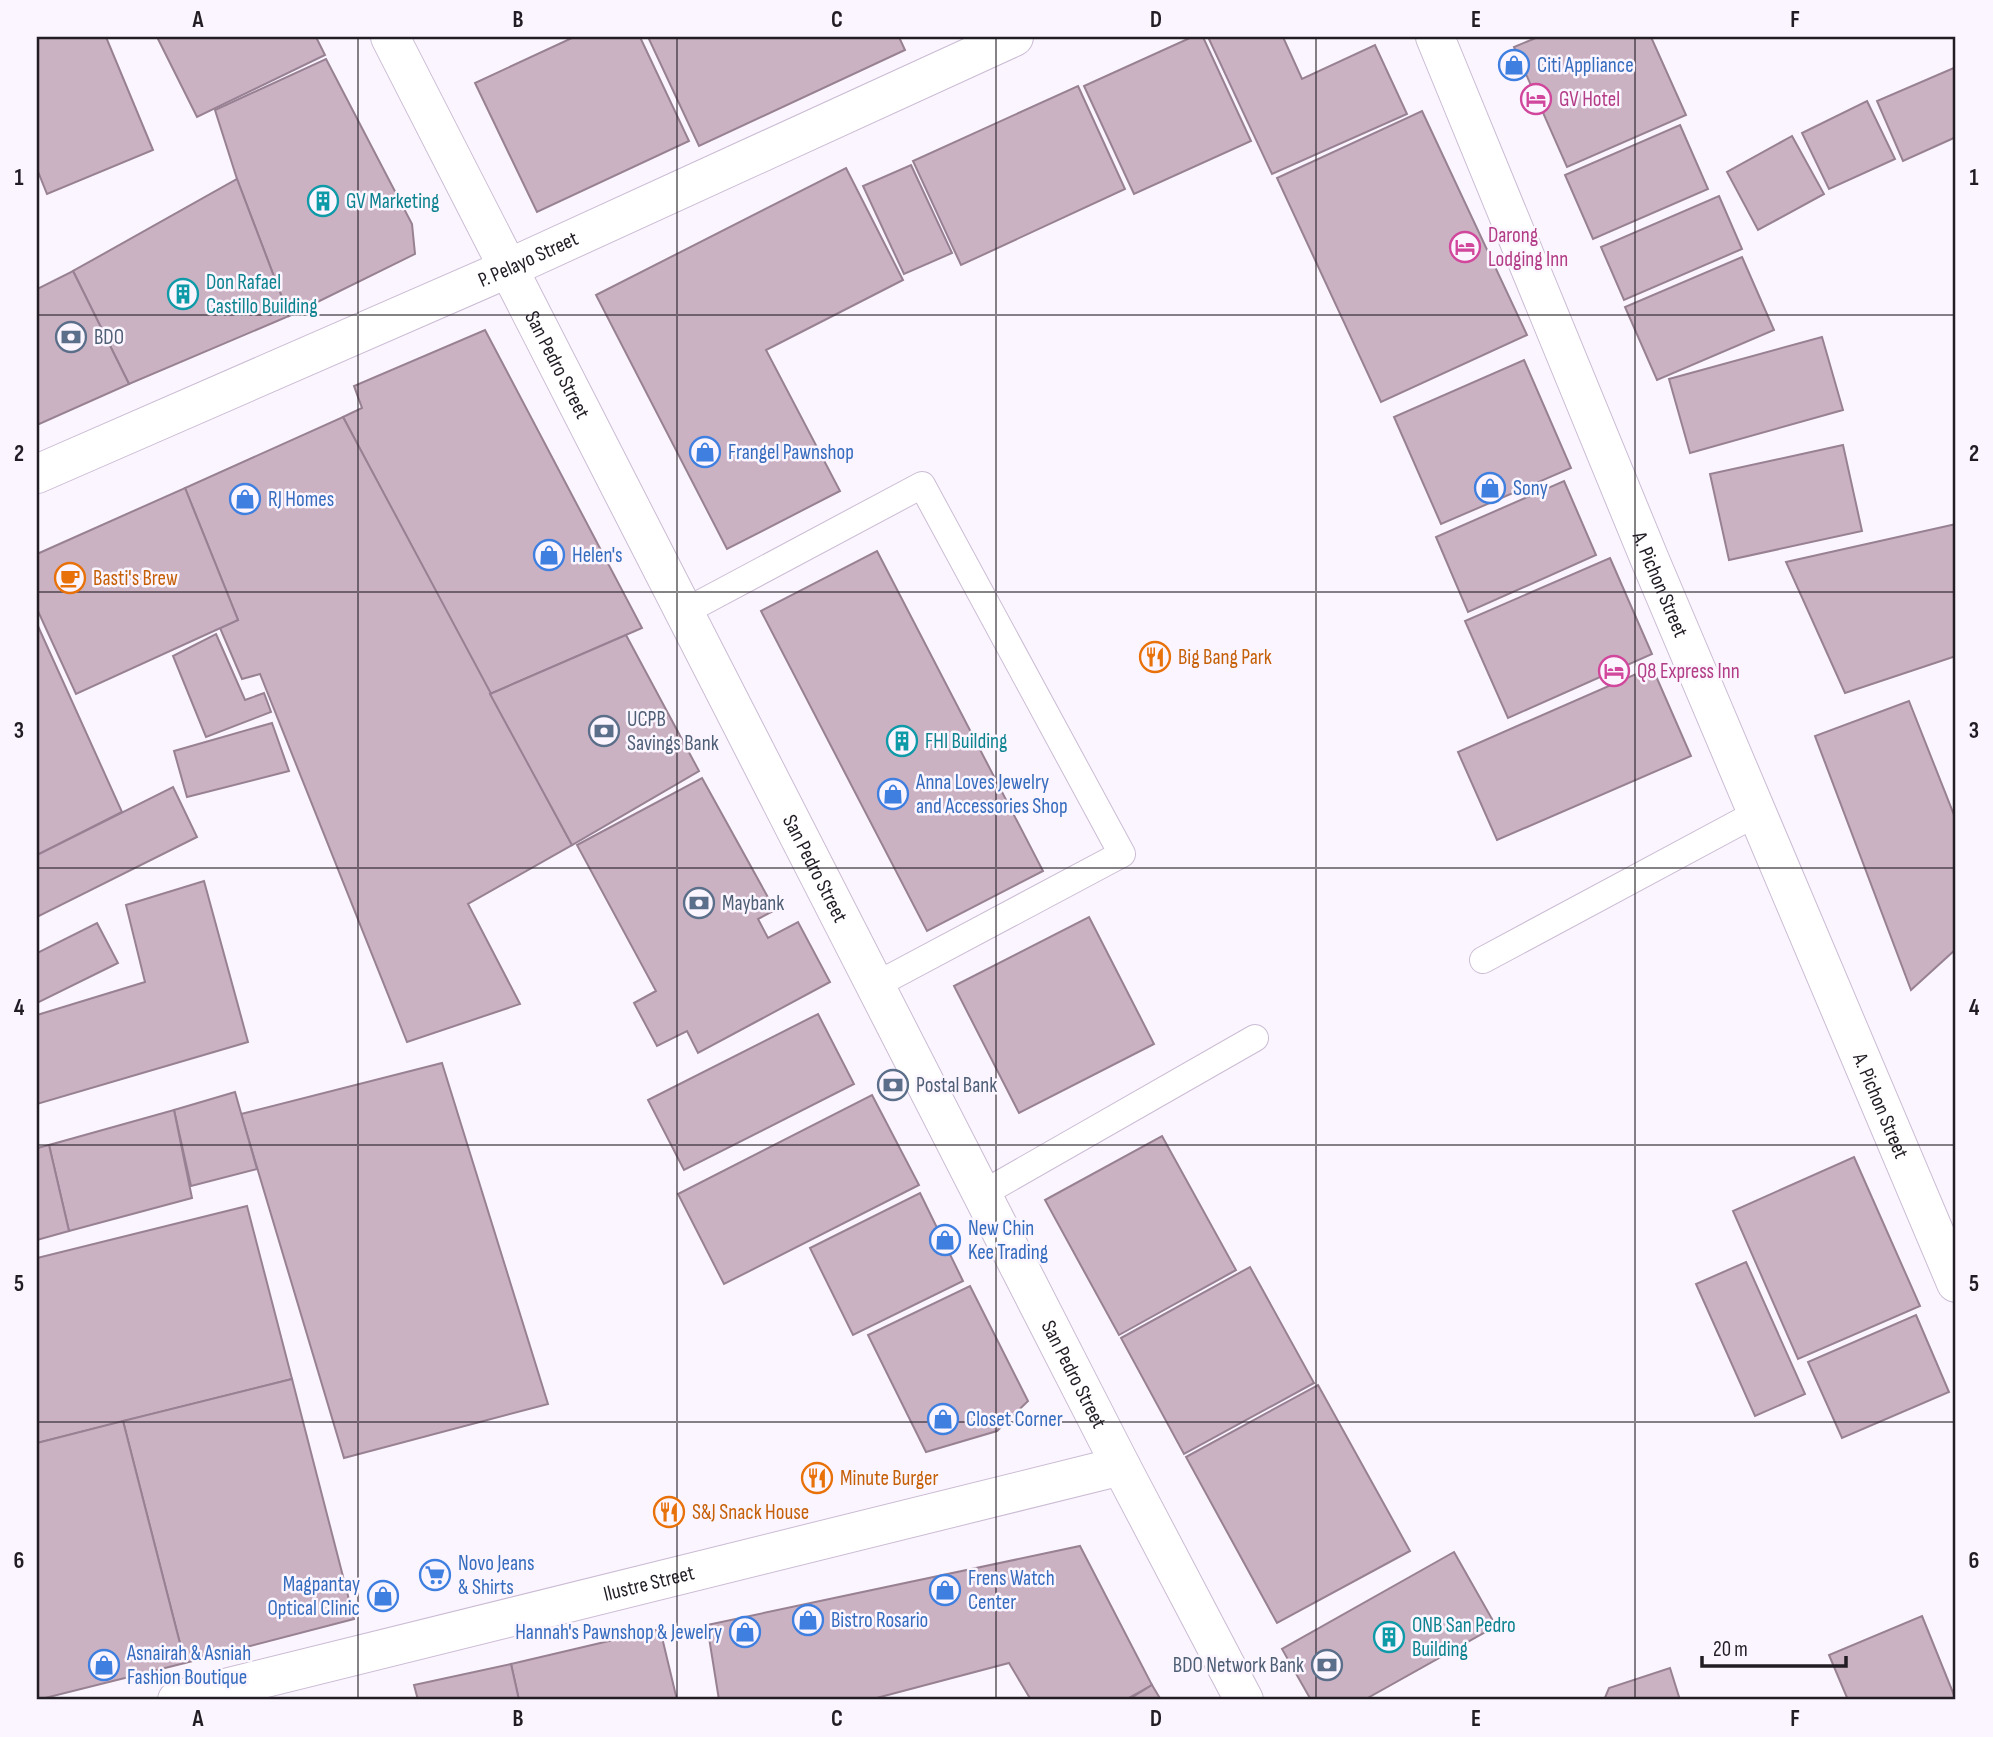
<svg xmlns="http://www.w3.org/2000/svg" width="1993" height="1737" font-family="'Sofia Sans Condensed',sans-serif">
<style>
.building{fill:#cab2c3;stroke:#988192;stroke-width:2}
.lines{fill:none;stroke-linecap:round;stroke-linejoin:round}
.service-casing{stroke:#cbbcd4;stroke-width:28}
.minor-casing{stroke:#cbbcd4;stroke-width:40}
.tertiary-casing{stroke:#cbbcd4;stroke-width:40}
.secondary-casing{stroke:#cbbcd4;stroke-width:40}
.service{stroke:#fff;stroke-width:26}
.minor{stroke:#fff;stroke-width:38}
.tertiary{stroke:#fff;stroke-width:38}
.secondary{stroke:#fff;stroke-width:38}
.grid{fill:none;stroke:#221d25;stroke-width:2;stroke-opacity:0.55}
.labels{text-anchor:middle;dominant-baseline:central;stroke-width:5;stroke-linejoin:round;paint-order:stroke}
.shop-label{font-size:21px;fill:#366cbe;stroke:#fbf5ff;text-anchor:start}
.hotel-label{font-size:21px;fill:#b23c85;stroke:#fbf5ff;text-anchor:start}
.culture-label{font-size:21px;fill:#0d838f;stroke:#fbf5ff;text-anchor:start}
.street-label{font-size:21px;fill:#221d25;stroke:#fbf5ff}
.service-label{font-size:21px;fill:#4e5e75;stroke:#fbf5ff;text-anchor:start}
.food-label{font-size:21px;fill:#c56008;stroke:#fbf5ff;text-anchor:start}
.neatline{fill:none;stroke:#221d25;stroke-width:2.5}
.grid-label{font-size:23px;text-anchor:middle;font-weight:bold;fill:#221d25}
</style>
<rect width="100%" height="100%" fill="#fbf5ff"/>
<g class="building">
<polygon points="37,37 106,37 153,150 47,194 37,169"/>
<polygon points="157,37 316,37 325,55 197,117"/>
<polygon points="574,37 640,37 689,141 537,212 475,83"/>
<polygon points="648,37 899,37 905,50 699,146"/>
<polygon points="1192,37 1203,37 1251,141 1134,194 1084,86"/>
<polygon points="1208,37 1283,37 1302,79 1375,45 1407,114 1272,174"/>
<polygon points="1538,37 1651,37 1686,115 1567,167 1514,47"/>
<polygon points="326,59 412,224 415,254 289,316 237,179 215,110"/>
<polygon points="1956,67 1956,137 1903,161 1877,101"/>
<polygon points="1078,86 1125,189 961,265 913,161"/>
<polygon points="1867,101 1895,159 1829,189 1802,133"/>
<polygon points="1422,111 1527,335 1381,402 1277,178"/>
<polygon points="1680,125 1708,189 1593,239 1565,175"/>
<polygon points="1792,136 1824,194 1758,230 1727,172"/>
<polygon points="911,165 952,253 904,274 863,186"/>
<polygon points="846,168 903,280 766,350 840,491 727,549 596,295"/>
<polygon points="237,179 289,316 129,384 73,271"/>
<polygon points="1719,196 1742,249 1624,300 1601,247"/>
<polygon points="1742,257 1774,330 1657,380 1625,307"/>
<polygon points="73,271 129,384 37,425 37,289"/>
<polygon points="485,330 642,628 490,694 343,417 362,408 354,386"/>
<polygon points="1822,337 1843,410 1690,453 1669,379"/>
<polygon points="1524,360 1571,468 1441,524 1394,417"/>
<polygon points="343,417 572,845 468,904 520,1004 407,1042 260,674 242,679 220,628 238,620 185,488"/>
<polygon points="1843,445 1862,531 1729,560 1710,474"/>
<polygon points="1564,481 1596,555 1468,612 1436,537"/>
<polygon points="185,488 238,620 76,694 37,609 37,554"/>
<polygon points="1956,524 1956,656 1845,693 1786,562"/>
<polygon points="877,551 1043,871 927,931 761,611"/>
<polygon points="1610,558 1652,654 1508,718 1465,621"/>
<polygon points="37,624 122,812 37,855"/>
<polygon points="216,634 245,700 264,693 271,712 206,737 173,656"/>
<polygon points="626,635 699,771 572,845 490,694"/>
<polygon points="1652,667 1691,756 1497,840 1458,752"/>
<polygon points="1909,701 1956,820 1956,949 1911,990 1815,736"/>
<polygon points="272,723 289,771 187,797 174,751"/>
<polygon points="702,778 775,910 758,919 768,938 798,922 830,982 698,1053 687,1031 657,1046 634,1003 656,991 577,845"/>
<polygon points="173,787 197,837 37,917 37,855"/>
<polygon points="204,881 248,1042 37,1104 37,1015 145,982 126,905"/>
<polygon points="1089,917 1154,1044 1019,1113 954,986"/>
<polygon points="97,923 118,963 37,1003 37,953"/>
<polygon points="818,1014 854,1084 684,1170 648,1100"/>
<polygon points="442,1063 548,1404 344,1458 241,1114"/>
<polygon points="235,1092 257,1169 191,1186 174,1110"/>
<polygon points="872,1095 919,1185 724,1284 678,1194"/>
<polygon points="174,1110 192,1198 69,1231 49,1145"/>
<polygon points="1162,1136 1236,1270 1119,1335 1045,1200"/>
<polygon points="49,1145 69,1231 37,1240 37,1148"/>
<polygon points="1854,1157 1920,1306 1798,1359 1733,1211"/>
<polygon points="920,1193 963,1281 853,1335 810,1248"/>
<polygon points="247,1206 292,1379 37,1443 37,1258"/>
<polygon points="1746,1262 1805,1394 1755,1416 1696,1284"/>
<polygon points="1250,1267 1314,1383 1184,1454 1121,1338"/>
<polygon points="970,1286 1028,1401 997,1431 926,1452 868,1335"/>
<polygon points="1916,1315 1949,1392 1842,1438 1808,1362"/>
<polygon points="292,1379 354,1619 185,1663 123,1421"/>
<polygon points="1318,1385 1410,1551 1277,1623 1186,1457"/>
<polygon points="123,1421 185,1663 37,1700 37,1443"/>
<polygon points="1080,1546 1152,1685 1125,1700 1031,1700 1009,1663 869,1700 719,1700 707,1625"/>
<polygon points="1454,1552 1496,1626 1364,1700 1311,1700 1282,1649"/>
<polygon points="1922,1616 1956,1700 1848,1700 1829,1655"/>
<polygon points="660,1629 677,1700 519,1700 511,1664"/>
<polygon points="511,1664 519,1700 418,1700 414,1685"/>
<polygon points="1670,1668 1680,1700 1604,1700 1609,1688"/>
<polygon points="1152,1685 1161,1700 1128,1700"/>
</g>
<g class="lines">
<g class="service-casing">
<g id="service">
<polyline points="684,612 922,485 1122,854 876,985"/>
<polyline points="1483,960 1757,813"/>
<polyline points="982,1194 1255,1038"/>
</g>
</g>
<g class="minor-casing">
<g id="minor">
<path id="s1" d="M177,1700l944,-234"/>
</g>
</g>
<g class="tertiary-casing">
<g id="tertiary">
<path id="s2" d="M37,474l472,-206 505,-231"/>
</g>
</g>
<g class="secondary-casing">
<g id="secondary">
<path id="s3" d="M390,37l731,1429 123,234"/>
<path id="s4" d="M1435,37l215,523 306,723"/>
</g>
</g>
<use href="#service" class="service"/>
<use href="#minor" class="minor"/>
<use href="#tertiary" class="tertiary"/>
<use href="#secondary" class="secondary"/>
</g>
<path class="grid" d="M358,37v1663M677,37v1663M996,37v1663M1316,37v1663M1635,37v1663M37,315h1919M37,592h1919M37,868h1919M37,1145h1919M37,1422h1919"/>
<defs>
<g id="shop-ring" transform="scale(1.575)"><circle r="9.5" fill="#fbf5ff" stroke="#3f7fe0" stroke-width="1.5"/><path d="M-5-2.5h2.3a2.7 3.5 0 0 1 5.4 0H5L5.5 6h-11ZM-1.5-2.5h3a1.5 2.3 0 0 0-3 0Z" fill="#3f7fe0"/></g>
<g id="hotel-ring" transform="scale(1.575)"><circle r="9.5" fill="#fbf5ff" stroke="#d1479c" stroke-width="1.5"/><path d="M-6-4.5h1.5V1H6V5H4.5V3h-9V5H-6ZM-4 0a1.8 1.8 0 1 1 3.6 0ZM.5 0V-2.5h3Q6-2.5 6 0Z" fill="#d1479c"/></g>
<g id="building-ring" transform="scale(1.575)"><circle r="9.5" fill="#fbf5ff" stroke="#0f9aa8" stroke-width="1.5"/><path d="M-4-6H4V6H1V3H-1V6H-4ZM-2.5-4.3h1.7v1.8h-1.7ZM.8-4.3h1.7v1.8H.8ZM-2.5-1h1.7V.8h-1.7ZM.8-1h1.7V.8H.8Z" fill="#0f9aa8"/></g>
<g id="bank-ring" transform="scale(1.575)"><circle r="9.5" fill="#fbf5ff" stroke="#5c6f8a" stroke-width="1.5"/><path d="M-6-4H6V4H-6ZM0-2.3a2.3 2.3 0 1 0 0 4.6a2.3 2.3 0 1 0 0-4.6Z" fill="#5c6f8a"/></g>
<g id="cafe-ring" transform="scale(1.575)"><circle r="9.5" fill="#fbf5ff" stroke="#e8710a" stroke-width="1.5"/><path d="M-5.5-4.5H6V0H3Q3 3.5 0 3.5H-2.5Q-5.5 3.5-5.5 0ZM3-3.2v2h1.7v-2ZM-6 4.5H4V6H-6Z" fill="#e8710a"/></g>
<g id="restaurant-ring" transform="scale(1.575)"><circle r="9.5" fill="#fbf5ff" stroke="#e8710a" stroke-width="1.5"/><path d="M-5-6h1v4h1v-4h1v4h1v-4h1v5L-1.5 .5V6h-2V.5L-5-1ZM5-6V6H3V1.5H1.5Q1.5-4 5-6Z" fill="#e8710a"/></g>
<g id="supermarket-ring" transform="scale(1.575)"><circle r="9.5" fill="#fbf5ff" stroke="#3f7fe0" stroke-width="1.5"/><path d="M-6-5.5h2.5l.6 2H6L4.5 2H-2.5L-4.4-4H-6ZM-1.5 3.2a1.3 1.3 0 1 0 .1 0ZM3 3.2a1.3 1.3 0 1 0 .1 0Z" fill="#3f7fe0"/></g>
</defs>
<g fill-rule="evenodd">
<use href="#shop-ring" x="1514" y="65"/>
<use href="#hotel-ring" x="1536" y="99"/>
<use href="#building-ring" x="323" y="201"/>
<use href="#hotel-ring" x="1465" y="247"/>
<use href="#building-ring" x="183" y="294"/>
<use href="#bank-ring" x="71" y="337"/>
<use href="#shop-ring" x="705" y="452"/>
<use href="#shop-ring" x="1490" y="488"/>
<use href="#shop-ring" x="245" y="499"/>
<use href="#shop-ring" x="549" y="555"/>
<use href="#cafe-ring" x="70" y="578"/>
<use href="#restaurant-ring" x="1155" y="657"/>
<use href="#hotel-ring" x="1614" y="671"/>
<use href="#bank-ring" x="604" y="731"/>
<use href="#building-ring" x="902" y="741"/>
<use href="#shop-ring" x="893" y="794"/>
<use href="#bank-ring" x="699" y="903"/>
<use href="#bank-ring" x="893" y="1085"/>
<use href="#shop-ring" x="945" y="1240"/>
<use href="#shop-ring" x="943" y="1419"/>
<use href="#restaurant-ring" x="817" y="1478"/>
<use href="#restaurant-ring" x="669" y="1512"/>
<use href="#supermarket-ring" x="435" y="1575"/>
<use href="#shop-ring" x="945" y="1590"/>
<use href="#shop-ring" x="383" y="1596"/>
<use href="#shop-ring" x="808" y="1620"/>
<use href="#shop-ring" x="745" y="1632"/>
<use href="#building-ring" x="1389" y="1637"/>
<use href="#shop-ring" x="104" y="1665"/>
<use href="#bank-ring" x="1327" y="1665"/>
</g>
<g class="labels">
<g class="shop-label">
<text x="1537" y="65">Citi Appliance</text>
<text x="728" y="452">Frangel Pawnshop</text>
<text x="1513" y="488">Sony</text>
<text x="268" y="499">RJ Homes</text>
<text x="572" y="555">Helen's</text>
<text x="916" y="782">Anna Loves Jewelry<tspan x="916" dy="24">and Accessories Shop</tspan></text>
<text x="968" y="1228">New Chin<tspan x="968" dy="24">Kee Trading</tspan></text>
<text x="966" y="1419">Closet Corner</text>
<text x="458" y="1563">Novo Jeans<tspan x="458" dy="24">&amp; Shirts</tspan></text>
<text x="968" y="1578">Frens Watch<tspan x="968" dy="24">Center</tspan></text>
<text x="360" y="1584" text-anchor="end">Magpantay<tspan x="360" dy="24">Optical Clinic</tspan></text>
<text x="831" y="1620">Bistro Rosario</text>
<text x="722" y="1632" text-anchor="end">Hannah's Pawnshop &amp; Jewelry</text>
<text x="127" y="1653">Asnairah &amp; Asniah<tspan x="127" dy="24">Fashion Boutique</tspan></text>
</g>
<g class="hotel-label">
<text x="1559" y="99">GV Hotel</text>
<text x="1488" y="235">Darong<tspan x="1488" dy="24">Lodging Inn</tspan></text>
<text x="1637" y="671">Q8 Express Inn</text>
</g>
<g class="culture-label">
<text x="346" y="201">GV Marketing</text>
<text x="206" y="282">Don Rafael<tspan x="206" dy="24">Castillo Building</tspan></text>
<text x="925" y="741">FHI Building</text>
<text x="1412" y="1625">ONB San Pedro<tspan x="1412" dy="24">Building</tspan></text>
</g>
<g class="street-label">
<text stroke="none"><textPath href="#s2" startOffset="536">P. Pelayo Street</textPath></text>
<text stroke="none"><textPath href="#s3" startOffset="368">San Pedro Street</textPath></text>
<text stroke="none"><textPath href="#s4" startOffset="592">A. Pichon Street</textPath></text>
<text stroke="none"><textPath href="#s3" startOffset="934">San Pedro Street</textPath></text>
<text stroke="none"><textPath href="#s4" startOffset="1158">A. Pichon Street</textPath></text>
<text stroke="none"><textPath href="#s3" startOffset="1502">San Pedro Street</textPath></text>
<text stroke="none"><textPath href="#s1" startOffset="486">Ilustre Street</textPath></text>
</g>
<g class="service-label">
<text x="94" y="337">BDO</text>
<text x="627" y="719">UCPB<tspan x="627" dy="24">Savings Bank</tspan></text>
<text x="722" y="903">Maybank</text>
<text x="916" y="1085">Postal Bank</text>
<text x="1304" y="1665" text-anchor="end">BDO Network Bank</text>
</g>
<g class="food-label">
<text x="93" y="578">Basti's Brew</text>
<text x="1178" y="657">Big Bang Park</text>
<text x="840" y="1478">Minute Burger</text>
<text x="692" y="1512">S&amp;J Snack House</text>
</g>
</g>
<rect width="1993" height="1737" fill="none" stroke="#fbf5ff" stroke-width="77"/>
<path d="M1702 1656v10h144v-10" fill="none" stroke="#221d25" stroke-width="3.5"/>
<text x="1713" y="1656" font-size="21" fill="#221d25" stroke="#fbf5ff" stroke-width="5" paint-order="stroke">20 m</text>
<rect x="38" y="38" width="1916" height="1660" class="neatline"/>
<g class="grid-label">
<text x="198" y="27">A</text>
<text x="518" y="27">B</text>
<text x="837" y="27">C</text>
<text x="1156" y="27">D</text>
<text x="1476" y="27">E</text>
<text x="1795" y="27">F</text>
<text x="19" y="185">1</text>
<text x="1974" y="185">1</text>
<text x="19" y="461">2</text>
<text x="1974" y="461">2</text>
<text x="19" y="738">3</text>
<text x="1974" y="738">3</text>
<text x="19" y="1015">4</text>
<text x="1974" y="1015">4</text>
<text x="19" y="1291">5</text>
<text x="1974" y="1291">5</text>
<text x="19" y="1568">6</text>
<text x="1974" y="1568">6</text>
<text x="198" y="1726">A</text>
<text x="518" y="1726">B</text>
<text x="837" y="1726">C</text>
<text x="1156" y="1726">D</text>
<text x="1476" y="1726">E</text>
<text x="1795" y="1726">F</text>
</g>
</svg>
